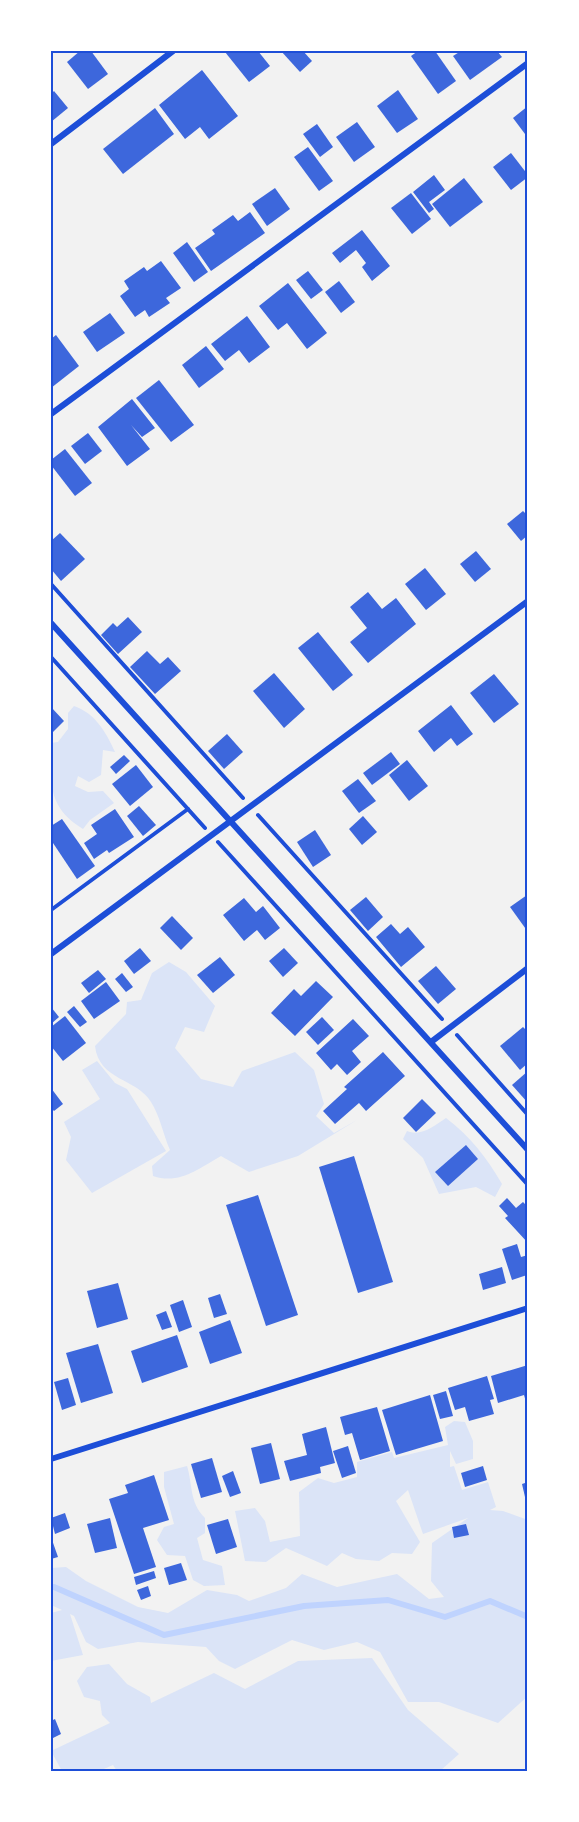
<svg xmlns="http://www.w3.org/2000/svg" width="579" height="1822" font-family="'Open Sans',sans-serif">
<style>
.green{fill:#dbe4f7}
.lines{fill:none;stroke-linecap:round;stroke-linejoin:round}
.stream{stroke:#bfd3fe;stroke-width:6}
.building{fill:#3d67dc}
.path{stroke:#1d4ed8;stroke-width:4}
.minor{stroke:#1d4ed8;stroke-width:6}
.neatline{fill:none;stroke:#1d4ed8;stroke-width:2}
</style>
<rect width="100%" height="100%" fill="#f2f2f2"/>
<g class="green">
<path d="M74,706c21,7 32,26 41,46l-12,-2 -2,25 -12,7 -11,-6 -3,10 13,6 15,-1 11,12 -24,17 -7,9c-37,-23 -32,-47 -32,-86l7,-1 10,-13v-16z"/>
<path d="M169,962l17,10 29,34 -11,26 -19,-5 -10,21 26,31 32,8 9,-16 53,-19 19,18 10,34 -8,12 18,17 23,-13 -59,36 -49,16 -28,-16c-23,13 -42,29 -68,20l-1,-10 18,-16c-7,-16 -10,-34 -19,-48 -14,-24 -52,-21 -56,-56l31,-32 1,-12 14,-2 11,-27z"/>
<polygon points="97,1061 115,1083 127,1089 166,1151 92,1193 66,1160 71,1137 64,1122 100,1099 82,1070"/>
<path d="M446,1118c24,18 41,40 56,66l-7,13 -19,-10 -37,7 -16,-36 -20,-19 4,-8c14,6 27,-5 39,-13z"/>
<polygon points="454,1421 465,1422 473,1441 473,1459 456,1464 450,1451 450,1467 454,1466 462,1490 488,1482 496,1507 490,1510 503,1511 528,1520 528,1696 498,1723 439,1702 408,1702 380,1652 357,1642 324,1650 292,1640 235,1669 219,1661 206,1647 138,1642 98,1649 86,1642 74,1616 70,1614 83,1655 51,1661 51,1613 62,1610 51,1605 51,1568 66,1567 86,1581 138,1607 168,1613 207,1590 237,1595 249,1601 286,1588 302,1574 337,1587 397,1574 429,1599 444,1597 431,1581 432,1543 468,1518 423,1534 408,1490 396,1501 420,1542 412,1554 392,1553 379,1561 356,1559 342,1553 327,1566 286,1548 266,1562 245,1561 235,1511 255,1508 265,1521 270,1542 300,1536 299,1492 318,1478 334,1483 357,1477 357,1462 392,1452 394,1458 448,1445 445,1427"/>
<path d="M187,1466c6,19 2,36 18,52v15l-8,5 6,22 19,6 3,19 -21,1 -11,-6 -8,-24 -18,-1 -10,-15 7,-13 10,-3 -10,-37v-15z"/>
<polygon points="372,1658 408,1710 459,1754 440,1771 117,1771 113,1765 99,1771 62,1771 51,1751 110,1723 102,1715 100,1701 84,1697 77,1681 87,1667 109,1664 127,1684 150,1697 151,1703 214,1673 245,1689 298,1661"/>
</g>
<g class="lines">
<polyline class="stream" points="54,1587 164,1635 304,1606 388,1600 445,1617 490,1601 528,1617"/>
</g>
<g class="building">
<polygon points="80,51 91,51 108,74 88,89 67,62"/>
<polygon points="258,51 270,66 249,82 225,52"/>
<polygon points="281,51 303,51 312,61 300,72"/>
<polygon points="418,51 435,51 456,81 438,94 411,56"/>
<polygon points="461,51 497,51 502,57 470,80 453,56"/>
<polygon points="202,70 238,116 209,139 200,127 185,139 159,105"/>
<polygon points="398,90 418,119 397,133 377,106"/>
<polygon points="54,91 68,108 51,122 51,94"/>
<polygon points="528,106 528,132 525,134 513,118"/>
<polygon points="155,108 174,134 123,174 103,149"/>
<polygon points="357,122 375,147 354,162 336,137"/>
<polygon points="317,124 333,147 320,157 303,134"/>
<polygon points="308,147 333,181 319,191 294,157"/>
<polygon points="511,153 528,175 528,177 511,190 493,167"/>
<polygon points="434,175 445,190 429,202 434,209 429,213 413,192"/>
<polygon points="464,178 483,202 450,227 432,204"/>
<polygon points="275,188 290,209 267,226 252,204"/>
<polygon points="411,193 431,219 412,234 391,208"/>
<polygon points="250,212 265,233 211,271 195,248 215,234 212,230 233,215 238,221"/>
<polygon points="362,230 390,266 372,281 362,267 366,263 356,250 340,263 332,253"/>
<polygon points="187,242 208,272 194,282 173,253"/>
<polygon points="161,261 181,288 166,298 170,303 149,317 145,310 135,317 120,296 129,289 124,281 144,267 147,271"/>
<polygon points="308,271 323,290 311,299 296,280"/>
<polygon points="339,281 355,302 341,313 325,292"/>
<polygon points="288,283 327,333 307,349 287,323 278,330 259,306"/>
<polygon points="110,313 125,333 97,352 83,332"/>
<polygon points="247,316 270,347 249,363 239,350 225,361 211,344"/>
<polygon points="56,335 79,366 51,388 51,339"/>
<polygon points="206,346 224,369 199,388 182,365"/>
<polygon points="159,380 194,425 171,442 136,398"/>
<polygon points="132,399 155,428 142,437 131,425 150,449 127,466 98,427"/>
<polygon points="88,433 102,451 85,464 71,446"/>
<polygon points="65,449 92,483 75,496 51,465 51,460"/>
<polygon points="523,511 528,516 528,535 521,541 507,524"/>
<polygon points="60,533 85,559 61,581 51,569 51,541"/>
<polygon points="476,551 491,569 475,582 460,564"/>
<polygon points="425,568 446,594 426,610 405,584"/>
<polygon points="368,592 382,609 396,598 416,624 368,663 350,642 367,628 350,607"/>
<polygon points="128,617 142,632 118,654 101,635 113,623 117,627"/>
<polygon points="318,632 353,675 333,691 298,648"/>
<polygon points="147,651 160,664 168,657 181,671 155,694 130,667"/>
<polygon points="274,673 305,709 284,728 253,691"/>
<polygon points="494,674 519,704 494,723 470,693"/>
<polygon points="451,705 473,734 457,746 451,738 434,752 418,731"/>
<polygon points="51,707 64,721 51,734"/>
<polygon points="227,734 243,752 224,769 208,751"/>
<polygon points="391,752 400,764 372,785 363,773"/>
<polygon points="124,755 130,761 116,774 110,767"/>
<polygon points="407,760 428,786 409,801 389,775"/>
<polygon points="136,765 153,787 130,806 112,784"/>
<polygon points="358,779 376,801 359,813 342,791"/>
<polygon points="139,806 156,825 143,836 127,816"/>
<polygon points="115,809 134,837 109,853 107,850 94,859 84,843 97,834 91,825"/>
<polygon points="363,816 377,832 362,845 349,829"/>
<polygon points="62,819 95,866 77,879 51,840 51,826"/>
<polygon points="315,830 331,855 313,867 297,842"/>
<polygon points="527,895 528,896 528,932 510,907"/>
<polygon points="366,897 383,917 368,931 350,910"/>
<polygon points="244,898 256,912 263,906 280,928 265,940 257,930 244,941 223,915"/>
<polygon points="172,916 193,938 181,950 160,928"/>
<polygon points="391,924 400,934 408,927 425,947 401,967 376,937"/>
<polygon points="140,948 151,961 134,974 124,961"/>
<polygon points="284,948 298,963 283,977 269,961"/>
<polygon points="220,957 235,975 213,993 197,975"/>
<polygon points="436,966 456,989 438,1004 418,981"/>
<polygon points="98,970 106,979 89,993 81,983"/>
<polygon points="122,973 133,987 126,992 115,979"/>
<polygon points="316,981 333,997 295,1036 271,1013 294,989 301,996"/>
<polygon points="106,982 120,1001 94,1019 81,1001"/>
<polygon points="74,1006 87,1022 80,1027 67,1012"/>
<polygon points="51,1007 59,1017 51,1024"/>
<polygon points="65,1016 86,1043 63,1061 51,1046 51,1027"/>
<polygon points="322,1017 334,1030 318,1045 306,1032"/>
<polygon points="353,1019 369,1036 352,1051 361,1062 347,1075 337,1064 331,1070 316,1053"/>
<polygon points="523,1027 528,1032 528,1063 520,1070 500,1046"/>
<polygon points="383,1052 405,1076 366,1111 359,1103 335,1124 323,1111 347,1089 344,1087"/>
<polygon points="528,1071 528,1103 512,1085"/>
<polygon points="51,1088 63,1104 54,1111 51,1108"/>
<polygon points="422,1099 436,1113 416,1132 403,1118"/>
<polygon points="466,1145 478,1159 448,1186 435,1172"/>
<polygon points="354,1156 393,1282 358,1293 319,1167"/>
<polygon points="258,1195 298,1315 266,1326 226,1205"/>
<polygon points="507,1198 516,1208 523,1202 528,1207 528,1243 505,1218 508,1216 499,1206"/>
<polygon points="517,1244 521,1257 528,1255 527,1275 512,1280 502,1249"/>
<polygon points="502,1267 506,1283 483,1290 479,1274"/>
<polygon points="118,1283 128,1319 97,1328 87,1291"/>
<polygon points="220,1294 227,1314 214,1318 208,1298"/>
<polygon points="183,1300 192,1327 179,1332 170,1305"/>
<polygon points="166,1311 172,1327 162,1330 156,1315"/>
<polygon points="230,1320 242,1353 210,1364 199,1332"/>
<polygon points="177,1335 188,1367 142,1383 131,1351"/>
<polygon points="98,1344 113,1393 81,1403 66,1353"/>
<polygon points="528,1365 528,1409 524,1395 498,1403 491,1376"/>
<polygon points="487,1376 494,1399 490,1400 494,1414 469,1421 465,1407 455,1410 448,1388"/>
<polygon points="68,1378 76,1405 62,1410 54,1382"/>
<polygon points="446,1391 453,1416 440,1419 433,1395"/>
<polygon points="430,1395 443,1441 396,1455 382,1410"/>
<polygon points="377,1407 390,1451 360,1460 352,1433 345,1435 340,1417"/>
<polygon points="326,1427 335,1463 320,1467 321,1473 290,1481 284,1461 307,1455 302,1434"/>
<polygon points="271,1443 280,1479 260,1484 251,1448"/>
<polygon points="348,1446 356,1473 342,1478 333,1451"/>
<polygon points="212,1458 222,1492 201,1498 191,1464"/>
<polygon points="483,1466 487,1480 465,1487 461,1473"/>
<polygon points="233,1471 241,1493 230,1497 222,1476"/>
<polygon points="154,1475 169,1520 143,1528 156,1567 134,1574 109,1499 128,1493 125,1485"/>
<polygon points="528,1482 528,1497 525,1497 522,1484"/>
<polygon points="65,1513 70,1528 55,1534 51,1518"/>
<polygon points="110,1518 117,1548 95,1553 87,1524"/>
<polygon points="228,1519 237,1547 216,1554 207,1525"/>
<polygon points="466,1524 469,1535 454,1538 452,1527"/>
<polygon points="51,1537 58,1557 51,1559"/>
<polygon points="181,1563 187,1580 169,1585 164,1568"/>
<polygon points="154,1571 156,1578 136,1585 134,1577"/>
<polygon points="148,1586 151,1596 141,1600 137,1590"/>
<polygon points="55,1719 61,1734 51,1739 51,1721"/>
</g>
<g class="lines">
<g class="path">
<polyline points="51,584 243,798"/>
<polyline points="51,657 205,828"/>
<polyline points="258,815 442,1019"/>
<polyline points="218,842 528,1185"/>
<polyline points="51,910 188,809"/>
<polyline points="457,1035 528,1115"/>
</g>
<g class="minor">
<polyline points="51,144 173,51"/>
<polyline points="51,414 528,63"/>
<polyline points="51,623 528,1150"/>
<polyline points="51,954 528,601"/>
<polyline points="431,1042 528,968"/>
<polyline points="51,1459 528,1308"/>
</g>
</g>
<rect width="579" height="1822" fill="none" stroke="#ffffff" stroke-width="105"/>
<rect x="52" y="52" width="474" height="1718" class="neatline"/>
</svg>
